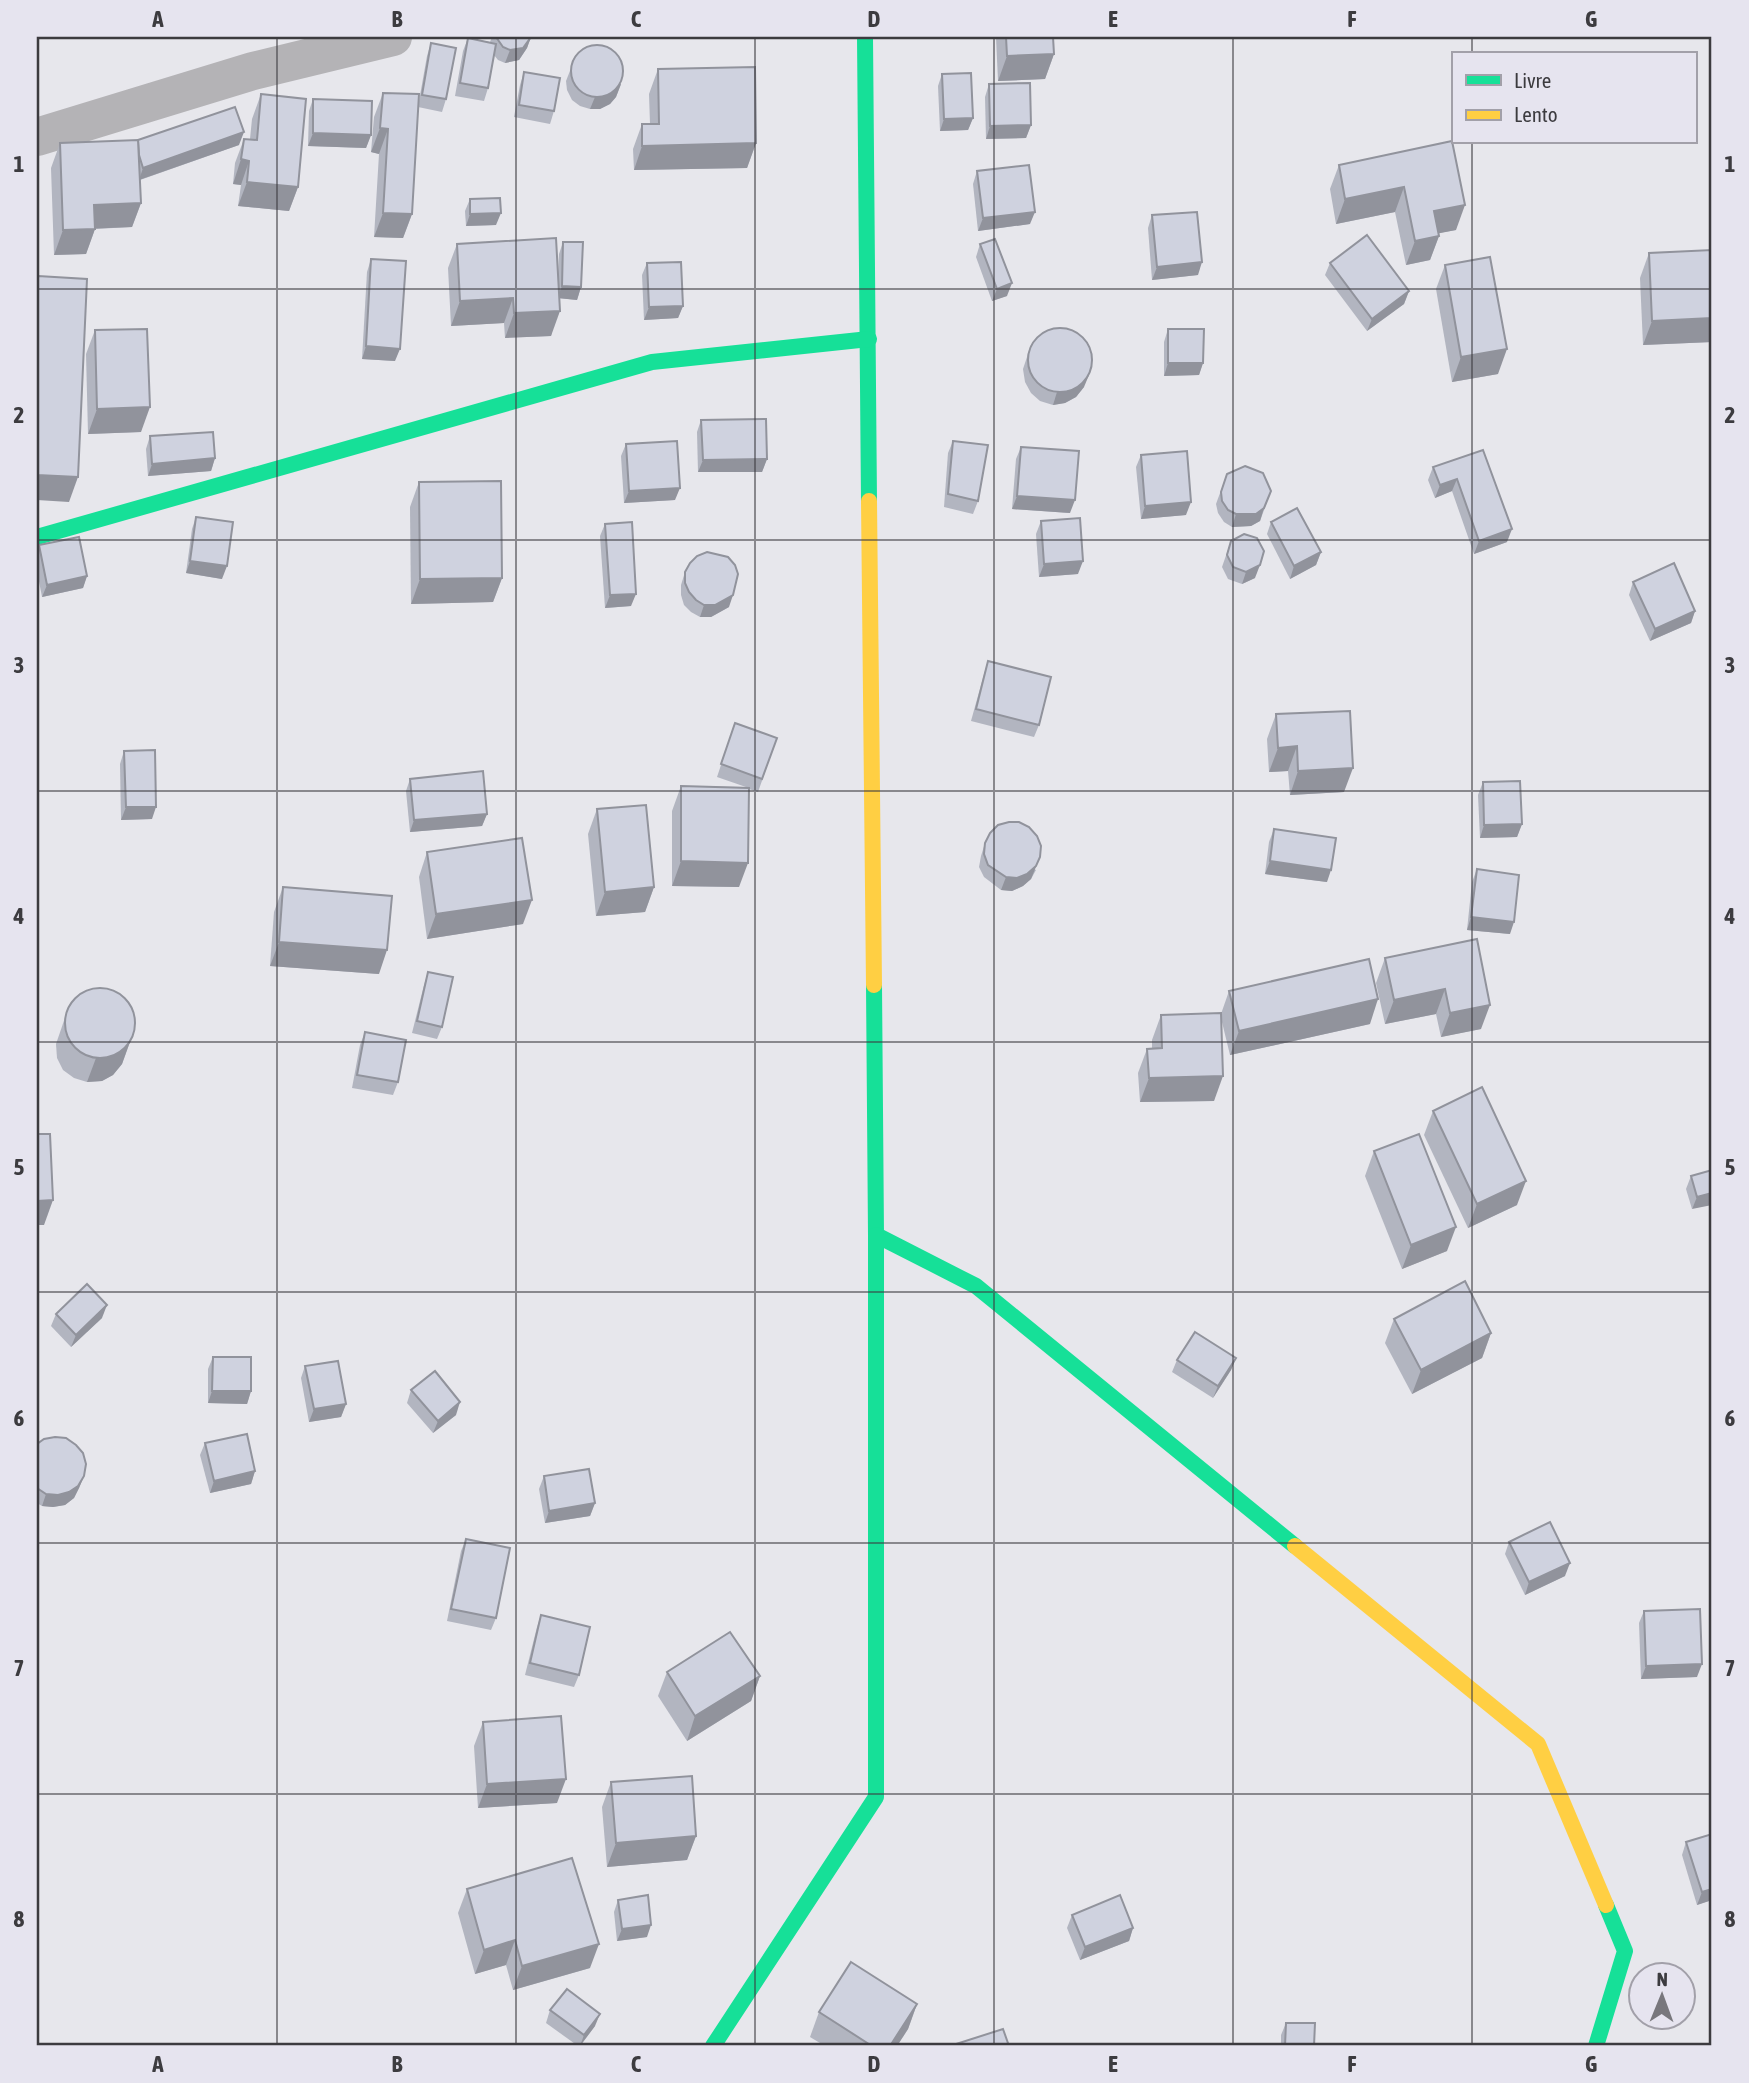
<svg xmlns="http://www.w3.org/2000/svg" width="1749" height="2083" font-family="'Asap Condensed',sans-serif">
<style>
.lines{fill:none;stroke-linecap:round;stroke-linejoin:round}
.street{stroke:#b4b3b6;stroke-width:38}
.fast{stroke:#16e098;stroke-width:16}
.slow{stroke:#ffcf43;stroke-width:16}
.wall{fill:#b2b5c0}
.shaded-wall{fill:#91939c}
.building{fill:#cfd2df;stroke:#91939c;stroke-width:2}
.grid{fill:none;stroke:#3c3b3f;stroke-width:2;stroke-opacity:0.55}
.neatline{fill:none;stroke:#3c3b3f;stroke-width:2.5}
.grid-label{font-size:23px;text-anchor:middle;font-weight:bold;fill:#3c3b3f}
</style>
<rect width="100%" height="100%" fill="#e7e7ec"/>
<g class="lines">
<polyline class="street" points="37,137 253,71 393,37"/>
<g class="fast">
<polyline points="865,37 869,501"/>
<polyline points="37,537 652,362 869,339"/>
<polyline points="874,985 876,1235 976,1286 1295,1546"/>
<polyline points="713,2046 876,1797 876,1235"/>
<polyline points="1596,2046 1625,1951 1606,1905"/>
</g>
<g class="slow">
<polyline points="869,501 874,985"/>
<polyline points="1295,1546 1538,1744 1606,1905"/>
</g>
</g>
<g class="wall">
<polygon points="492,37 531,37 527,48 519,60 505,63 498,60 494,55 488,88 484,101 455,96 463,51 468,38 490,42"/>
<polygon points="996,37 1053,37 1054,54 1045,79 998,81"/>
<polygon points="431,43 446,99 442,112 418,107 412,214 403,238 374,237 379,154 371,152 374,117 383,93 419,101 427,56"/>
<polygon points="575,58 621,84 616,97 610,104 600,109 590,109 580,106 572,100 567,90 566,81"/>
<polygon points="658,69 756,143 747,168 634,170 633,149 642,124 650,124 649,94"/>
<polygon points="524,72 554,111 550,124 514,117 520,85"/>
<polygon points="942,74 973,118 968,130 940,131 938,86"/>
<polygon points="989,84 1031,125 1026,138 986,139 985,97"/>
<polygon points="261,94 298,187 289,211 238,206 241,185 233,184 235,163 244,139 250,139 252,119"/>
<polygon points="313,99 371,135 366,148 308,146 309,111"/>
<polygon points="1452,141 1456,230 1439,233 1439,236 1430,260 1406,265 1395,212 1336,224 1330,189 1339,165"/>
<polygon points="60,143 239,145 140,180 141,203 132,227 95,229 86,254 54,255 51,168"/>
<polygon points="977,171 1030,224 978,231 973,184"/>
<polygon points="470,199 496,225 466,226 465,211"/>
<polygon points="1152,215 1198,275 1152,280 1148,228"/>
<polygon points="563,242 581,287 577,300 559,298 551,336 505,338 504,323 451,326 448,268 457,244 558,275 559,254"/>
<polygon points="980,244 1007,296 992,301 976,257"/>
<polygon points="1712,250 1712,342 1643,345 1640,278 1649,253"/>
<polygon points="371,259 395,361 362,359 367,272"/>
<polygon points="647,263 683,306 678,318 644,320 642,275"/>
<polygon points="1330,263 1409,291 1404,304 1367,331 1325,275"/>
<polygon points="1445,265 1498,374 1452,382 1436,289"/>
<polygon points="1168,329 1203,363 1199,375 1164,376 1164,342"/>
<polygon points="95,330 141,432 88,434 86,354"/>
<polygon points="1031,345 1084,387 1076,397 1065,403 1053,405 1040,401 1031,393 1025,382 1023,369"/>
<polygon points="701,420 767,459 762,472 698,472 697,432"/>
<polygon points="150,436 215,458 211,471 148,476 146,449"/>
<polygon points="953,441 978,501 973,514 944,507 948,453"/>
<polygon points="626,444 675,500 624,503 621,456"/>
<polygon points="1021,447 1070,513 1012,509 1016,459"/>
<polygon points="1483,450 1507,542 1474,554 1452,491 1435,498 1428,480 1433,467"/>
<polygon points="1141,455 1186,515 1141,519 1136,467"/>
<polygon points="1227,474 1271,491 1260,521 1251,526 1232,527 1224,522 1218,513 1216,504"/>
<polygon points="419,482 502,578 493,602 411,604 410,507"/>
<polygon points="196,517 222,579 186,573 192,529"/>
<polygon points="1041,521 1078,574 1039,577 1036,534"/>
<polygon points="1271,522 1321,552 1316,565 1290,579 1267,534"/>
<polygon points="605,524 631,606 605,608 600,536"/>
<polygon points="1231,541 1255,578 1242,584 1228,579 1222,567"/>
<polygon points="39,545 87,576 83,588 42,597 37,571 37,550"/>
<polygon points="685,572 729,607 711,617 700,617 691,612 684,605 681,595 681,585"/>
<polygon points="1633,582 1695,611 1691,623 1650,641 1629,595"/>
<polygon points="988,661 1039,725 1034,737 971,721 984,674"/>
<polygon points="1276,714 1344,792 1290,795 1288,771 1269,772 1267,739"/>
<polygon points="735,723 777,738 758,792 749,789 739,887 672,886 672,811 681,786 746,787 717,777"/>
<polygon points="124,751 152,819 121,820 120,764"/>
<polygon points="410,779 487,814 482,826 410,832 406,791"/>
<polygon points="1483,782 1522,824 1517,837 1480,838 1478,795"/>
<polygon points="597,809 654,887 645,912 596,916 588,834"/>
<polygon points="1274,829 1327,882 1265,874 1269,842"/>
<polygon points="985,843 1036,870 1031,879 1023,886 1012,891 1001,890 984,877 979,867 981,856"/>
<polygon points="427,852 523,924 427,939 419,877"/>
<polygon points="1477,869 1510,934 1467,930 1472,882"/>
<polygon points="283,887 379,974 270,966 274,912"/>
<polygon points="1477,939 1481,1029 1441,1037 1436,1014 1385,1024 1376,983 1385,958"/>
<polygon points="428,972 442,1027 437,1039 412,1033 424,985"/>
<polygon points="1229,991 1370,1024 1230,1055 1221,1018 1214,1101 1140,1102 1138,1073 1147,1049 1152,1048 1152,1040 1161,1015 1221,1014"/>
<polygon points="69,1006 131,1039 122,1064 113,1075 102,1081 87,1082 74,1078 63,1070 57,1058 56,1044"/>
<polygon points="365,1032 398,1082 393,1095 352,1088 360,1045"/>
<polygon points="1433,1111 1517,1205 1468,1228 1424,1135"/>
<polygon points="1374,1151 1447,1251 1402,1269 1365,1176"/>
<polygon points="1712,1170 1692,1209 1686,1189 1691,1176"/>
<polygon points="56,1314 102,1318 71,1347 51,1326"/>
<polygon points="1394,1319 1491,1333 1482,1358 1412,1394 1385,1343"/>
<polygon points="213,1357 251,1391 247,1404 208,1403 208,1369"/>
<polygon points="1236,1358 1231,1370 1213,1398 1172,1372 1177,1360"/>
<polygon points="305,1366 346,1404 341,1417 309,1422 301,1378"/>
<polygon points="411,1390 456,1415 433,1433 407,1403"/>
<polygon points="205,1443 255,1471 251,1484 210,1493 200,1455"/>
<polygon points="37,1444 84,1476 79,1488 74,1498 65,1505 53,1507 42,1506 37,1503"/>
<polygon points="544,1476 595,1503 590,1516 545,1523 539,1489"/>
<polygon points="466,1539 496,1618 491,1630 447,1621 461,1551"/>
<polygon points="1509,1542 1565,1576 1525,1595 1505,1554"/>
<polygon points="1644,1611 1697,1677 1641,1679 1639,1623"/>
<polygon points="541,1615 579,1675 574,1687 525,1675 537,1627"/>
<polygon points="667,1672 760,1676 751,1701 687,1741 658,1696"/>
<polygon points="483,1722 557,1803 478,1808 474,1746"/>
<polygon points="611,1782 696,1836 687,1860 607,1867 602,1807"/>
<polygon points="1686,1842 1712,1900 1697,1905 1682,1855"/>
<polygon points="467,1889 590,1968 513,1990 506,1965 475,1974 458,1913"/>
<polygon points="618,1900 647,1937 617,1941 614,1912"/>
<polygon points="1072,1915 1133,1928 1129,1941 1080,1960 1067,1928"/>
<polygon points="917,2004 908,2029 897,2046 825,2046 810,2037 819,2012"/>
<polygon points="550,2010 595,2026 580,2046 578,2046 546,2023"/>
<polygon points="1286,2023 1314,2046 1281,2046 1281,2035"/>
</g>
<g class="shaded-wall">
<polygon points="531,37 527,48 519,60 505,63 510,50"/>
<polygon points="1054,54 1045,79 998,81 1007,56"/>
<polygon points="621,84 616,97 610,104 600,109 590,109 595,97"/>
<polygon points="973,118 968,130 940,131 944,119"/>
<polygon points="1031,125 1026,138 986,139 990,126"/>
<polygon points="380,128 388,129 379,154 371,152"/>
<polygon points="244,132 239,145 139,180 143,168"/>
<polygon points="313,133 371,135 366,148 308,146"/>
<polygon points="756,143 747,168 634,170 642,146"/>
<polygon points="241,159 249,161 241,185 233,184"/>
<polygon points="247,182 298,187 289,211 238,206"/>
<polygon points="1404,187 1395,212 1336,224 1345,199"/>
<polygon points="141,203 132,227 85,229 94,205"/>
<polygon points="1465,205 1456,230 1425,236 1434,211"/>
<polygon points="1035,212 1030,224 978,231 983,218"/>
<polygon points="383,213 412,214 403,238 374,237"/>
<polygon points="501,213 496,225 466,226 470,214"/>
<polygon points="95,229 86,254 54,255 63,230"/>
<polygon points="1439,236 1430,260 1406,265 1415,241"/>
<polygon points="1202,262 1198,275 1152,280 1157,267"/>
<polygon points="1012,283 1007,296 992,301 997,289"/>
<polygon points="562,286 581,287 577,300 557,298"/>
<polygon points="1409,291 1404,304 1367,331 1372,319"/>
<polygon points="513,298 504,323 451,326 460,301"/>
<polygon points="683,306 678,318 644,320 649,307"/>
<polygon points="560,311 551,336 505,338 514,313"/>
<polygon points="1712,318 1712,342 1643,345 1652,321"/>
<polygon points="366,346 400,349 395,361 362,359"/>
<polygon points="1507,349 1498,374 1452,382 1461,357"/>
<polygon points="1168,363 1203,363 1199,375 1164,376"/>
<polygon points="1089,375 1084,387 1076,397 1065,403 1053,405 1057,392"/>
<polygon points="150,407 141,432 88,434 97,409"/>
<polygon points="215,458 211,471 148,476 152,464"/>
<polygon points="767,459 762,472 698,472 703,460"/>
<polygon points="37,475 78,477 69,502 37,500"/>
<polygon points="1457,479 1452,491 1435,498 1440,485"/>
<polygon points="680,488 675,500 624,503 629,491"/>
<polygon points="1017,496 1075,500 1070,513 1012,509"/>
<polygon points="1191,502 1186,515 1141,519 1145,506"/>
<polygon points="1264,508 1260,521 1251,526 1232,527 1236,514"/>
<polygon points="1512,529 1507,542 1474,554 1479,541"/>
<polygon points="1321,552 1316,565 1290,579 1294,566"/>
<polygon points="190,561 227,566 222,579 186,573"/>
<polygon points="1083,561 1078,574 1039,577 1044,564"/>
<polygon points="1260,565 1255,578 1242,584 1246,572"/>
<polygon points="87,576 83,588 42,597 47,585"/>
<polygon points="502,578 493,602 411,604 420,579"/>
<polygon points="636,594 631,606 605,608 610,595"/>
<polygon points="733,595 729,607 711,617 700,617 704,605"/>
<polygon points="1695,611 1691,623 1650,641 1655,629"/>
<polygon points="1297,746 1288,771 1269,772 1278,748"/>
<polygon points="1353,768 1344,792 1290,795 1298,771"/>
<polygon points="126,807 156,807 152,819 121,820"/>
<polygon points="487,814 482,826 410,832 414,820"/>
<polygon points="1522,824 1517,837 1480,838 1484,825"/>
<polygon points="1040,857 1031,879 1023,886 1012,891 1001,890 1006,877"/>
<polygon points="681,861 748,863 739,887 672,886"/>
<polygon points="1270,861 1331,870 1327,882 1265,874"/>
<polygon points="654,887 645,912 596,916 605,892"/>
<polygon points="532,900 523,924 427,939 436,914"/>
<polygon points="1471,917 1514,922 1510,934 1467,930"/>
<polygon points="279,942 387,950 379,974 270,966"/>
<polygon points="1445,989 1436,1014 1385,1024 1394,1000"/>
<polygon points="1378,999 1370,1024 1230,1055 1239,1031"/>
<polygon points="1490,1005 1481,1029 1441,1037 1450,1013"/>
<polygon points="131,1039 122,1064 113,1075 102,1081 87,1082 96,1058"/>
<polygon points="1223,1076 1214,1101 1140,1102 1149,1078"/>
<polygon points="1526,1181 1517,1205 1468,1228 1477,1204"/>
<polygon points="1712,1193 1712,1205 1692,1209 1697,1197"/>
<polygon points="53,1200 44,1225 37,1225 37,1201"/>
<polygon points="1456,1227 1447,1251 1402,1269 1411,1245"/>
<polygon points="107,1305 102,1318 71,1347 76,1335"/>
<polygon points="1491,1333 1482,1358 1412,1394 1421,1370"/>
<polygon points="1236,1358 1231,1370 1213,1398 1218,1386"/>
<polygon points="212,1391 251,1391 247,1404 208,1403"/>
<polygon points="460,1402 456,1415 433,1433 438,1421"/>
<polygon points="346,1404 341,1417 309,1422 314,1409"/>
<polygon points="255,1471 251,1484 210,1493 214,1481"/>
<polygon points="84,1476 79,1488 74,1498 65,1505 53,1507 42,1506 46,1494"/>
<polygon points="595,1503 590,1516 545,1523 549,1511"/>
<polygon points="1570,1563 1565,1576 1525,1595 1529,1582"/>
<polygon points="1702,1664 1697,1677 1641,1679 1646,1666"/>
<polygon points="760,1676 751,1701 687,1741 695,1716"/>
<polygon points="566,1779 557,1803 478,1808 487,1784"/>
<polygon points="696,1836 687,1860 607,1867 616,1843"/>
<polygon points="1712,1889 1712,1900 1697,1905 1702,1892"/>
<polygon points="651,1925 647,1937 617,1941 622,1929"/>
<polygon points="1133,1928 1129,1941 1080,1960 1085,1947"/>
<polygon points="515,1940 506,1965 475,1974 484,1950"/>
<polygon points="599,1944 590,1968 513,1990 522,1966"/>
<polygon points="917,2004 908,2029 897,2046 890,2046"/>
<polygon points="600,2014 595,2026 580,2046 584,2035"/>
</g>
<g class="building">
<polygon points="496,37 531,37 523,48 510,50 503,47"/>
<polygon points="1006,37 1053,37 1054,54 1007,56"/>
<polygon points="468,38 496,44 488,88 460,83"/>
<polygon points="431,43 456,48 446,99 422,95"/>
<circle cx="597" cy="71" r="26"/>
<polygon points="755,67 756,143 642,146 642,124 659,124 658,69"/>
<polygon points="524,72 560,78 554,111 519,105"/>
<polygon points="971,73 973,118 944,119 942,74"/>
<polygon points="1030,83 1031,125 990,126 989,84"/>
<polygon points="383,93 419,94 412,214 383,213 388,129 380,128"/>
<polygon points="261,94 306,99 298,187 247,182 249,161 241,159 244,139 257,140"/>
<polygon points="313,99 372,101 371,135 313,133"/>
<polygon points="235,107 244,132 143,168 139,155 138,140"/>
<polygon points="138,140 141,203 94,205 95,229 63,230 60,143"/>
<polygon points="1452,141 1465,205 1434,211 1439,236 1415,241 1404,187 1345,199 1339,165"/>
<polygon points="1029,165 1035,212 983,218 977,171"/>
<polygon points="500,198 501,213 470,214 470,199"/>
<polygon points="1197,212 1202,262 1157,267 1152,215"/>
<polygon points="1367,235 1409,291 1372,319 1330,263"/>
<polygon points="556,238 560,311 514,313 513,298 460,301 457,244"/>
<polygon points="995,239 1012,283 997,289 980,244"/>
<polygon points="563,242 583,242 581,287 562,286"/>
<polygon points="1712,250 1712,318 1652,321 1649,253"/>
<polygon points="1490,257 1507,349 1461,357 1445,265"/>
<polygon points="371,259 406,261 400,349 366,346"/>
<polygon points="681,262 683,306 649,307 647,263"/>
<polygon points="38,276 87,279 78,477 37,475 37,315"/>
<circle cx="1060" cy="360" r="32"/>
<polygon points="147,329 150,407 97,409 95,330"/>
<polygon points="1168,329 1204,329 1203,363 1168,363"/>
<polygon points="766,419 767,459 703,460 701,420"/>
<polygon points="213,432 215,458 152,464 150,436"/>
<polygon points="677,441 680,488 629,491 626,444"/>
<polygon points="953,441 988,445 978,501 948,494"/>
<polygon points="1021,447 1079,451 1075,500 1017,496"/>
<polygon points="1483,450 1512,529 1479,541 1457,479 1440,485 1433,467"/>
<polygon points="1187,451 1191,502 1145,506 1141,455"/>
<polygon points="1245,466 1263,473 1271,491 1264,508 1256,514 1236,514 1228,510 1222,501 1221,492 1227,474"/>
<polygon points="501,481 502,578 420,579 419,482"/>
<polygon points="1297,508 1321,552 1294,566 1271,522"/>
<polygon points="196,517 233,522 227,566 190,561"/>
<polygon points="1080,518 1083,561 1044,564 1041,521"/>
<polygon points="632,522 636,594 610,595 605,524"/>
<polygon points="1244,534 1257,538 1264,551 1260,565 1246,572 1233,567 1227,555 1231,541"/>
<polygon points="79,537 87,576 47,585 39,545"/>
<polygon points="707,552 728,557 735,565 738,574 733,595 715,605 704,605 696,600 689,592 685,583 685,572 690,563 697,556"/>
<polygon points="1674,563 1695,611 1655,629 1633,582"/>
<polygon points="988,661 1051,677 1039,725 976,709"/>
<polygon points="1350,711 1353,768 1298,771 1297,746 1278,748 1276,714"/>
<polygon points="735,723 777,738 762,779 721,764"/>
<polygon points="155,750 156,807 126,807 124,751"/>
<polygon points="483,771 487,814 414,820 410,779"/>
<polygon points="1520,781 1522,824 1484,825 1483,782"/>
<polygon points="681,786 749,788 748,863 681,861"/>
<polygon points="646,805 654,887 605,892 597,809"/>
<polygon points="1009,822 1019,822 1029,827 1037,836 1041,846 1040,857 1036,866 1027,874 1017,878 1006,877 988,865 984,854 985,843 990,833 998,825"/>
<polygon points="1274,829 1336,838 1331,870 1270,861"/>
<polygon points="522,838 532,900 436,914 427,852"/>
<polygon points="1477,869 1519,875 1514,922 1471,917"/>
<polygon points="283,887 392,896 387,950 279,942"/>
<polygon points="1477,939 1490,1005 1450,1013 1445,989 1394,1000 1385,958"/>
<polygon points="1369,959 1378,999 1239,1031 1229,991"/>
<polygon points="428,972 453,977 442,1027 417,1021"/>
<circle cx="100" cy="1023" r="35"/>
<polygon points="1221,1013 1223,1076 1149,1078 1147,1049 1162,1048 1161,1015"/>
<polygon points="365,1032 406,1040 398,1082 357,1075"/>
<polygon points="1482,1087 1526,1181 1477,1204 1433,1111"/>
<polygon points="37,1134 50,1134 53,1200 37,1201"/>
<polygon points="1419,1134 1456,1227 1411,1245 1374,1151"/>
<polygon points="1712,1170 1712,1193 1697,1197 1691,1176"/>
<polygon points="1465,1281 1491,1333 1421,1370 1394,1319"/>
<polygon points="87,1284 107,1305 76,1335 56,1314"/>
<polygon points="1195,1332 1236,1358 1218,1386 1177,1360"/>
<polygon points="213,1357 251,1357 251,1391 212,1391"/>
<polygon points="338,1361 346,1404 314,1409 305,1366"/>
<polygon points="435,1371 460,1402 438,1421 411,1390"/>
<polygon points="247,1434 255,1471 214,1481 205,1443"/>
<polygon points="55,1437 66,1438 76,1445 83,1453 86,1464 84,1476 78,1486 69,1492 58,1495 46,1494 37,1488 37,1444 44,1439"/>
<polygon points="589,1469 595,1503 549,1511 544,1476"/>
<polygon points="1550,1522 1570,1563 1529,1582 1509,1542"/>
<polygon points="466,1539 510,1548 496,1618 451,1609"/>
<polygon points="1700,1609 1702,1664 1646,1666 1644,1611"/>
<polygon points="541,1615 590,1627 579,1675 530,1663"/>
<polygon points="730,1632 760,1676 695,1716 667,1672"/>
<polygon points="561,1716 566,1779 487,1784 483,1722"/>
<polygon points="692,1776 696,1836 616,1843 611,1782"/>
<polygon points="1712,1834 1712,1889 1702,1892 1686,1842"/>
<polygon points="572,1858 599,1944 522,1966 515,1940 484,1950 467,1889"/>
<polygon points="648,1895 651,1925 622,1929 618,1900"/>
<polygon points="1120,1895 1133,1928 1085,1947 1072,1915"/>
<polygon points="851,1962 917,2004 890,2046 872,2046 819,2012"/>
<polygon points="567,1989 600,2014 584,2035 550,2010"/>
<polygon points="1286,2023 1315,2023 1314,2046 1285,2046"/>
<polygon points="1003,2029 1009,2046 953,2045"/>
</g>
<path class="grid" d="M277,37v2009M516,37v2009M755,37v2009M994,37v2009M1233,37v2009M1472,37v17M1472,142v1904M37,289h1675M37,540h1675M37,791h1675M37,1042h1675M37,1292h1675M37,1543h1675M37,1794h1675"/>
<rect width="1749" height="2083" fill="none" stroke="#e6e4ef" stroke-width="77"/>
<rect x="1452" y="52" width="245" height="91" fill="#e6e4ef" stroke="#a2a0a9" stroke-width="2"/>
<rect x="1466" y="75" width="35" height="10" fill="#16e098" stroke="#a2a0a9" stroke-width="2"/>
<text x="1514" y="88" font-size="21" fill="#3c3b3f">Livre</text>
<rect x="1466" y="110" width="35" height="10" fill="#ffcf43" stroke="#a2a0a9" stroke-width="2"/>
<text x="1514" y="122" font-size="21" fill="#3c3b3f">Lento</text>
<g transform="translate(1662 1996) rotate(1)"><circle r="33" fill="#e6e4ef" stroke="#a2a0a9" stroke-width="2"/>
<path d="M0-5L12 26L0 18L-12 26Z" fill="#78777c"/>
<text y="-10" font-size="19" font-weight="bold" text-anchor="middle" fill="#3c3b3f">N</text>
</g>
<rect x="38" y="38" width="1672" height="2006" class="neatline"/>
<g class="grid-label">
<text x="158" y="27">A</text>
<text x="397" y="27">B</text>
<text x="636" y="27">C</text>
<text x="874" y="27">D</text>
<text x="1113" y="27">E</text>
<text x="1352" y="27">F</text>
<text x="1591" y="27">G</text>
<text x="19" y="172">1</text>
<text x="1730" y="172">1</text>
<text x="19" y="423">2</text>
<text x="1730" y="423">2</text>
<text x="19" y="673">3</text>
<text x="1730" y="673">3</text>
<text x="19" y="924">4</text>
<text x="1730" y="924">4</text>
<text x="19" y="1175">5</text>
<text x="1730" y="1175">5</text>
<text x="19" y="1426">6</text>
<text x="1730" y="1426">6</text>
<text x="19" y="1676">7</text>
<text x="1730" y="1676">7</text>
<text x="19" y="1927">8</text>
<text x="1730" y="1927">8</text>
<text x="158" y="2072">A</text>
<text x="397" y="2072">B</text>
<text x="636" y="2072">C</text>
<text x="874" y="2072">D</text>
<text x="1113" y="2072">E</text>
<text x="1352" y="2072">F</text>
<text x="1591" y="2072">G</text>
</g>
</svg>
